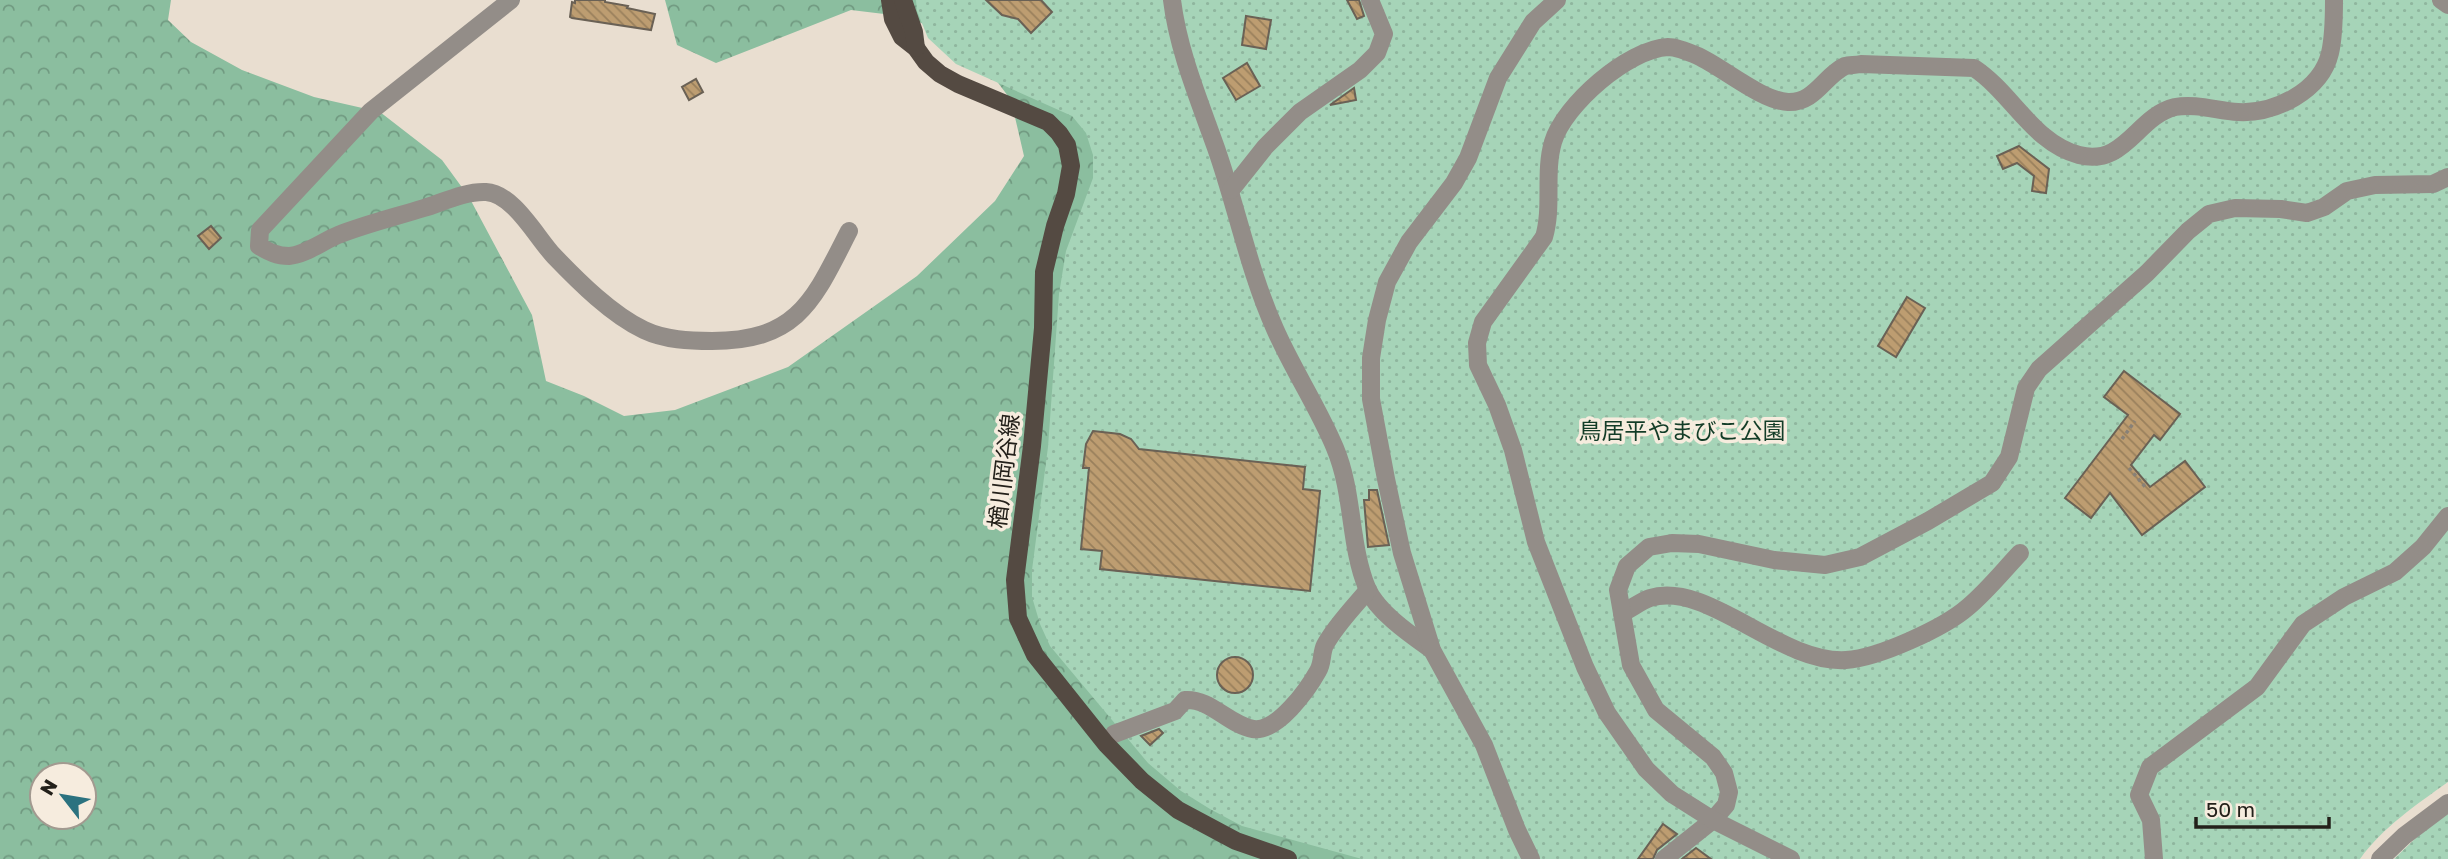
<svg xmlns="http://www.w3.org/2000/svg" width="2448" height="859" font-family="'Golos Text','Noto Sans JP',sans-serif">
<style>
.forest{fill:url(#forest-crowns);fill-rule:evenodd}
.park{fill:url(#park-dots)}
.building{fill:url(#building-back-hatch);stroke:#6a6155;stroke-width:2}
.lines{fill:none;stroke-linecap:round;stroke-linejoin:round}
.path{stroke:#888177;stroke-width:3.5;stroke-dasharray:3.5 3.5;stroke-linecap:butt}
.minor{stroke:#938d88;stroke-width:18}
.major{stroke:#544a42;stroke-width:18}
.labels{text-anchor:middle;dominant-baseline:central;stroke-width:7;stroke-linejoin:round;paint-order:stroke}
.park-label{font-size:23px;fill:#123c27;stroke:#f6ecde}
.street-label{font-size:23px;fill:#23201a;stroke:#f6ecde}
</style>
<defs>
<pattern id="forest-crowns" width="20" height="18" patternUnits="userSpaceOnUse" patternTransform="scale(1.75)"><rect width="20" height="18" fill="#8bbe9f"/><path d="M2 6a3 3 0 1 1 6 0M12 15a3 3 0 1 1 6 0" fill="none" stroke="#719a81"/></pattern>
<pattern id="park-dots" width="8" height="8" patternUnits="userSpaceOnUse" patternTransform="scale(1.75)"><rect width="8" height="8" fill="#a6d4b8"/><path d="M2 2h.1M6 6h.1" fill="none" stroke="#8fb69e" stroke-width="1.8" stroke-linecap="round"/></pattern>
<pattern id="building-back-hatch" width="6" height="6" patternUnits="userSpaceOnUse" patternTransform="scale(1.75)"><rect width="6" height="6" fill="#bd9d71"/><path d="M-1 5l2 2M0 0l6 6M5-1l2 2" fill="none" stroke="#99805c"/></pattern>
</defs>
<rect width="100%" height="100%" fill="#e9ded0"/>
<path class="forest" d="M0,0h171l-3,20 23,22 51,28 72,27 66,15 62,48 27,37 63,118 14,66 38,15 40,20 51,-6 113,-43 129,-91 78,-75 29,-45 -13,-56 -40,-53 -62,-30 -58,-7 -135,53 -39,-18 -12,-45h1783l-904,859h-1544zM42,775h42v42h-42z"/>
<g class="park">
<path d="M916,0h1532v782c-32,23 -65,45 -88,77h-998l-120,-33 -32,-17 -29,-18 -33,-28 -98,-117 -10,-22 -8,-27v-27l16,-123 11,-153 7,-43 27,-73v-23l-7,-22 -14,-17 -116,-52 -28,-26 -11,-27z"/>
<polygon points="2448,813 2448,859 2394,859 2421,833"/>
</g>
<g class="building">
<polygon points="575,0 605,0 605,2 628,6 627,8 655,14 651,30 572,18 570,17 572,2 575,3"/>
<polygon points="986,0 1041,0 1052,12 1031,33 1018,19 1002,15"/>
<polygon points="1347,0 1359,0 1364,16 1357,19"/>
<polygon points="1246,16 1271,20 1266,49 1242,45"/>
<polygon points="1247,63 1260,86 1236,100 1223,78"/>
<polygon points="696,79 703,92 689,100 682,87"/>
<polygon points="1354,88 1356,100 1330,105"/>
<polygon points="2019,146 2049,169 2046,193 2032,191 2034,176 2017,163 2003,169 1997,156"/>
<polygon points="211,226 221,238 209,249 198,236"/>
<polygon points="1907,297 1925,308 1896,357 1878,346"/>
<polygon points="2124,371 2180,414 2160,440 2154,435 2131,465 2150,487 2185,461 2205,487 2142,535 2110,493 2091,518 2065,498 2128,415 2104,397"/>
<polygon points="1093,431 1120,434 1131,439 1139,449 1305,467 1303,489 1320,491 1310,591 1100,569 1102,551 1081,549 1089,468 1083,468 1086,444"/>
<polygon points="1369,490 1377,490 1389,545 1368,547 1364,500 1369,500"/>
<circle cx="1235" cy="675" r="18"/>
<polygon points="1159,729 1163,733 1150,745 1141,736"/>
<polygon points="1663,824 1677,834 1657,850 1653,859 1638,859"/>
<polygon points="1696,848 1711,859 1682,859"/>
</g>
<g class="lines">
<g class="path">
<polyline points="2122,439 2135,421"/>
<polyline points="2129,468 2147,489"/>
</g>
<g class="minor">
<path d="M511,0l-140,111 -111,119 -1,16c10,6 18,10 30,10 16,-1 34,-15 49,-21 28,-11 57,-18 86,-27 19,-6 42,-17 62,-16 27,1 51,46 68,64 25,26 58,59 90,74 21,10 46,11 68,11 87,0 102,-42 137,-110"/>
<path d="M1172,0c6,50 27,100 44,148 21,60 33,123 59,181 18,41 43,78 60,119 19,45 14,96 32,140 10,24 44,47 65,62"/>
<polyline points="2441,0 2448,5"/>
<polyline points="1231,190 1265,147 1300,112 1360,70 1377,53 1384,34 1370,0"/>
<path d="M1622,613c9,-4 19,-12 28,-15 57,-18 130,66 196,62 32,-2 98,-32 122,-53 19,-16 35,-36 52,-54"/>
<path d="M1114,734l61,-23 10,-11c25,-2 44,25 68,29 24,4 55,-40 65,-58 5,-8 3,-18 7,-26 11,-20 28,-37 43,-55"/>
<polyline points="1531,859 1517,830 1484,745 1432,650 1402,553 1386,479 1371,399 1371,358 1377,320 1387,282 1409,242 1454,183 1468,158 1498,78 1533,22 1557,0"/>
<polyline points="1664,859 1713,820 1726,805 1729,792 1724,773 1713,757 1656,710 1631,665 1618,590 1627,566 1649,547 1672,543 1699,544 1774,560 1825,565 1860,557 1928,521 1992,483 2009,457 2026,388 2039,369 2147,273 2188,231 2209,214 2235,208 2281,209 2307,213 2324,207 2347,191 2375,185 2433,184 2448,177"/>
<path d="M1791,859l-78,-39 -41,-26 -26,-25 -39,-56 -22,-46 -49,-125 -23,-92 -16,-45 -19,-40 -1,-22 6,-21 61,-85c9,-30 0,-64 9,-95 11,-37 75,-93 115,-95 8,0 23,6 30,9 24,11 64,45 90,46 27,1 36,-26 57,-36 4,-1 11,-1 16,-2l113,4c38,25 59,75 105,87 46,12 58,-39 96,-48 21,-4 43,4 63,5 37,2 83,-21 92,-59 4,-17 4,-36 4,-53"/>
<polyline points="2154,859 2151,820 2139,795 2150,767 2257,687 2303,624 2344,597 2395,572 2423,547 2448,516"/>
<polyline points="2380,859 2404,836 2448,803"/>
</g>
<g class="major">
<polyline points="890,0 893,19 902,37 916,48 926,62 940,74 958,84 1048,122 1059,133 1067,145 1071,166 1066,194 1055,226 1044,272 1043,328 1032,446 1015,580 1018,618 1035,655 1106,744 1142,781 1178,810 1236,841 1288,859"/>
<polyline points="903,0 914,32 916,48"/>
</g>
</g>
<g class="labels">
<g class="park-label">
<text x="1682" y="430">鳥居平やまびこ公園</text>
</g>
<g class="street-label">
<text transform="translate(1003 471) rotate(-83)">楢川岡谷線</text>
</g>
</g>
<g transform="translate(63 796) rotate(301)"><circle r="33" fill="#f6ecde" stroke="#a29a90" stroke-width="2"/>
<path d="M0-5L12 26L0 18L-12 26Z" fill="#2b727f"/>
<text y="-10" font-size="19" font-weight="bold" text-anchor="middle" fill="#23201a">N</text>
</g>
<path d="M2196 817v10h133v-10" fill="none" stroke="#23201a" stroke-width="3.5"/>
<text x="2206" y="817" font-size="21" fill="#23201a" stroke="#f6ecde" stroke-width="5" paint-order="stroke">50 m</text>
</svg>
